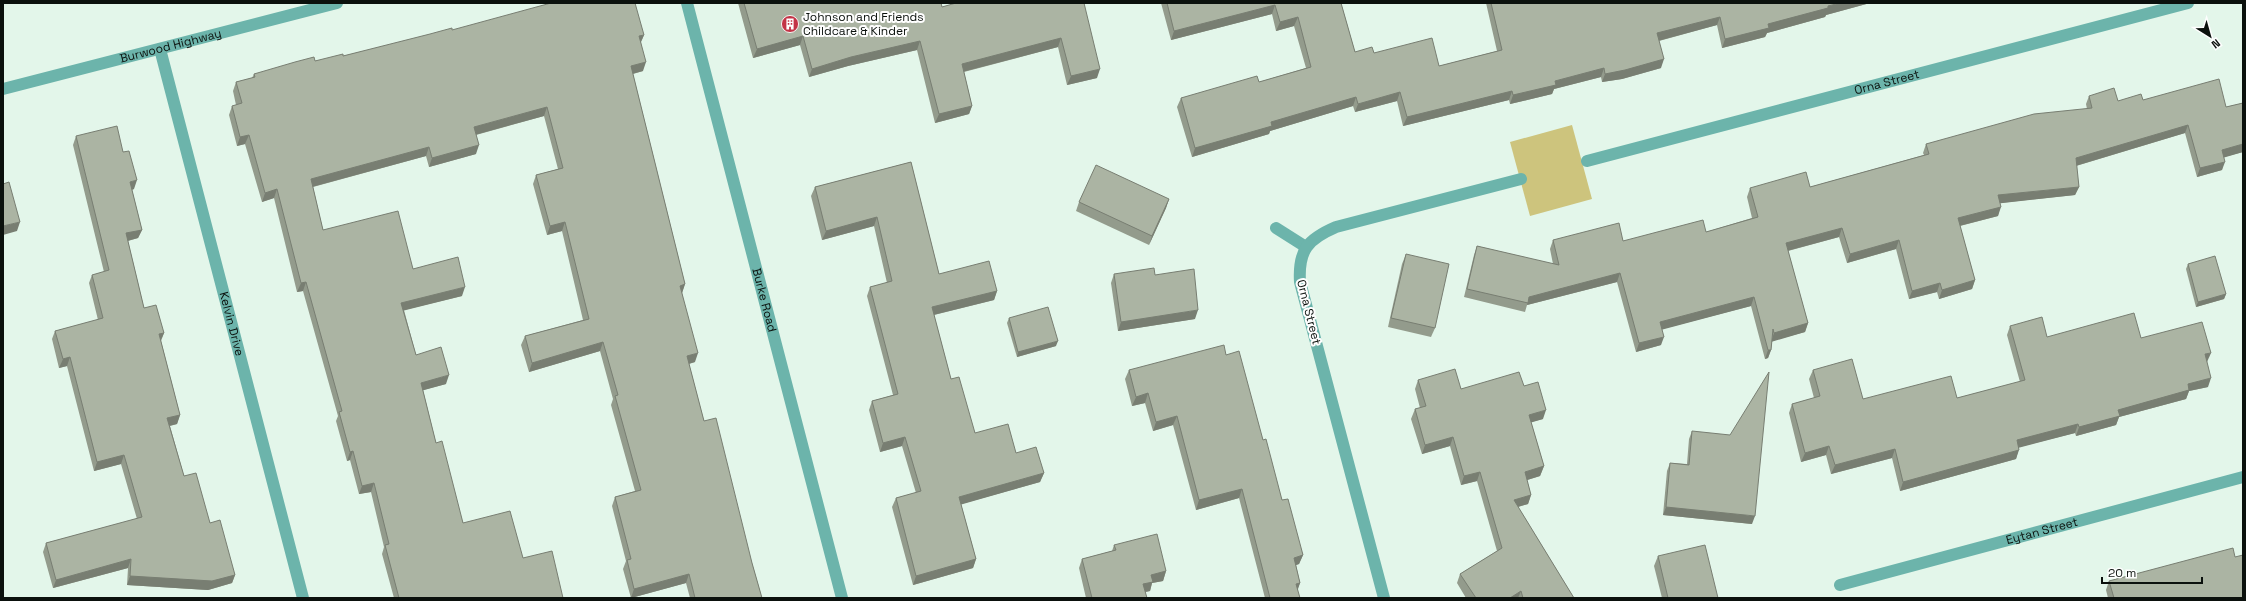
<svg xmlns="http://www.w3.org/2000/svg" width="2246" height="601" font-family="'Space Grotesk',sans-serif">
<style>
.green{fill:#cdc47d}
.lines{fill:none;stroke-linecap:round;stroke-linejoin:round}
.minor{stroke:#6cb4ab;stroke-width:12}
.wall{fill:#939b8c}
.shaded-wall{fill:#787e72}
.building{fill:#abb4a3;stroke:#787e72}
.labels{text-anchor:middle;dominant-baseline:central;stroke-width:4;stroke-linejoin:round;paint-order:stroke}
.poi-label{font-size:12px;fill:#0b110d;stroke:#fefefe;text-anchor:start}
.street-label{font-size:12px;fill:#0b110d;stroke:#fefefe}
</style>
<rect width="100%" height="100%" fill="#e3f6ea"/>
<polygon class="green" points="1572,125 1592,199 1530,216 1510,142"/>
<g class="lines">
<g class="minor">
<path id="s1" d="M687,3l155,595"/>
<path id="s2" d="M160,49l143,549"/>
<path id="s3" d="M3,89l334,-86"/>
<path id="s4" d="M1587,161l601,-158"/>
<polyline points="1276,228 1306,247"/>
<path id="s5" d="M1840,585l403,-108"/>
<path d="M1384,598l-84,-316c-2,-32 8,-43 36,-55l185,-48"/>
</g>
</g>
<g class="wall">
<polygon points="738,3 941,3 942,7 1084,3 1097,78 1067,85 1058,47 964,72 972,106 969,114 935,123 917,50 848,66 809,77 800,45 753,58"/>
<polygon points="1161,3 1341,3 1355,52 1374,53 1439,66 1497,51 1486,3 1870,3 1826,15 1825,17 1767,33 1765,37 1722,48 1717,25 1659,41 1661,68 1622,79 1602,82 1601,77 1554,89 1552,94 1510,104 1509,100 1403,126 1397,101 1355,112 1353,106 1270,131 1269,134 1192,157 1177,107 1181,98 1259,82 1306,68 1294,26 1276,31 1272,14 1171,40"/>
<polygon points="452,30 644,35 641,42 643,71 633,74 685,284 682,293 695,362 689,364 704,421 752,563 762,598 690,598 686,583 631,598 623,569 626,561 612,506 615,497 635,491 611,405 613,399 600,351 529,372 521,345 525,336 583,320 562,231 547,235 533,184 536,175 558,169 544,116 476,135 476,154 429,167 426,156 313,187 323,230 413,269 462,296 404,310 416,355 446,384 423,390 436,443 463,523 523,558 563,598 394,598 382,554 384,547 371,492 359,494 350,460 347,461 336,421 338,416 303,291 297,292 274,198 262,202 245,144 237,146 229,115 232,106 236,105 233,91 236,82 252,78 254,74 315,61 343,56"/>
<polygon points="2089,96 2118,101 2143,100 2226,107 2243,103 2243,152 2224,157 2222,170 2197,177 2185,133 2076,166 2079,187 2075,195 2000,203 1998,216 1960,226 1975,280 1972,289 1939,299 1937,292 1909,299 1896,249 1847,263 1839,237 1788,251 1808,323 1805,332 1772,341 1771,350 1768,358 1765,359 1751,306 1662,329 1661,345 1636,352 1617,282 1527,305 1525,312 1464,297 1474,255 1477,246 1553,264 1550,249 1553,240 1623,241 1706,232 1752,218 1747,197 1750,188 1810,187 1924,155 1923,153 1926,144 2087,109 2086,104"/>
<polygon points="76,136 123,152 134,189 132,190 142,230 138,238 128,241 144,308 164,333 161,341 180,415 177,424 170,426 184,476 210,523 235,575 232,583 208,590 127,585 128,568 53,588 43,552 46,543 137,519 121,464 94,471 67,366 59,368 52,339 55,331 98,320 89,283 92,275 104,272 73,145"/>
<polygon points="911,162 939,274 997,291 994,300 934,315 951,379 975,433 1016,453 1044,473 1040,482 961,504 976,559 973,568 913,585 892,507 896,498 916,493 902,446 880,452 869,410 872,401 893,395 867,296 870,287 887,283 874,226 822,240 811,196 815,187"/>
<polygon points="1169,199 1166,208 1149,245 1076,211 1079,202"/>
<polygon points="1406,254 1435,328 1431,337 1388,327 1402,264"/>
<polygon points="2188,264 2226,294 2224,299 2196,307 2186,269"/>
<polygon points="1114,274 1195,319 1118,331 1111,283"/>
<polygon points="1009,318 1056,346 1017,357 1007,323"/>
<polygon points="2010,326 2047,337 2141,338 2207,362 2208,387 2189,391 2186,399 2119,417 2116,425 2076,436 2075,433 2019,447 2016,459 1900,491 1892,458 1831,474 1826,455 1801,462 1789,413 1792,404 1814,398 1809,379 1813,370 1863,399 1957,398 2020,382 2007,335"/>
<polygon points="1226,355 1263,440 1282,500 1303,555 1299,564 1296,565 1300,583 1297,590 1300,598 1265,598 1239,498 1196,510 1173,425 1153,431 1145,403 1132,406 1125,379 1129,370"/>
<polygon points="1418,380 1461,389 1524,386 1543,419 1531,422 1544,466 1540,476 1527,480 1531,495 1528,504 1518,507 1574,598 1466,598 1457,583 1460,574 1497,551 1477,481 1461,485 1450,446 1422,454 1411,419 1415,409 1420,408 1415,389"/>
<polygon points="1692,431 1752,524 1663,515 1667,471 1670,463 1687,464 1689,439"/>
<polygon points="1114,545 1166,571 1163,581 1152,583 1150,591 1145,592 1147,598 1086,598 1079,568 1082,559 1112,551"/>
<polygon points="1658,556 1718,598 1662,598 1654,566"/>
<polygon points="2109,581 2243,598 2108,598 2106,590"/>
</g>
<g class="shaded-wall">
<polygon points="1840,3 1870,3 1826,15 1825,17 1767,33 1765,37 1722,48 1725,39 1768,24"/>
<polygon points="1275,5 1272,14 1171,40 1174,31"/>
<polygon points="1298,17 1294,26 1276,31 1280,22"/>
<polygon points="1720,17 1717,25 1654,42 1657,33"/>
<polygon points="644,35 640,44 639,36"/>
<polygon points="803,36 800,45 753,58 757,49"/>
<polygon points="1061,38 1058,47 958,73 962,64"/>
<polygon points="920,41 917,50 848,66 809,77 812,69 851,57"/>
<polygon points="1664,59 1661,68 1622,79 1602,82 1605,74"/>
<polygon points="646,62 643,71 628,75 631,66"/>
<polygon points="1604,68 1601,77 1554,89 1552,94 1510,104 1513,95 1555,81"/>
<polygon points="1100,69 1097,78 1067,85 1071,76"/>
<polygon points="1512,91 1509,100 1403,126 1407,117"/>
<polygon points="1400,92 1397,101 1355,112 1358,104"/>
<polygon points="1356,97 1353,106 1270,131 1269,134 1192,157 1195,148 1271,122"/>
<polygon points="972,106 969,114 935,123 939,114"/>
<polygon points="547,107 544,116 471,136 474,127"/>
<polygon points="2188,125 2185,133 2072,167 2076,158"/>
<polygon points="249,135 245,144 237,146 240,137"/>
<polygon points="2243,144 2243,152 2219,159 2222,150"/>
<polygon points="479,145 476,154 429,167 432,158"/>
<polygon points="429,147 426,156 308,188 311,179"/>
<polygon points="2225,162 2222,170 2197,177 2200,168"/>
<polygon points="137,180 134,189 126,191 130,182"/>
<polygon points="2079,187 2075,195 1994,204 1998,195"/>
<polygon points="277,189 274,198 262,202 265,193"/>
<polygon points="1169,199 1166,208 1149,245 1152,236"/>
<polygon points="2001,207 1998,216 1955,227 1958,218"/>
<polygon points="877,217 874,226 822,240 826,231"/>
<polygon points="20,222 17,231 3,235 3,226"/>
<polygon points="565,222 562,231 547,235 550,226"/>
<polygon points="1842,228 1839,237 1783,252 1786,243"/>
<polygon points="142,230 138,238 123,242 126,233"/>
<polygon points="1899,240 1896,249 1847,263 1850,254"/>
<polygon points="1620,273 1617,282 1527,305 1529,297"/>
<polygon points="1975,280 1972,289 1939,299 1942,290"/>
<polygon points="306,282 303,291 297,292 301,283"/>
<polygon points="1940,283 1937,292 1909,299 1912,291"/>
<polygon points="685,284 682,293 680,286"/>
<polygon points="465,287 462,296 398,312 401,303"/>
<polygon points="997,291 994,300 929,316 932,307"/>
<polygon points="2226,294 2224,299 2196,307 2198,302"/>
<polygon points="1754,297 1751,306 1657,331 1660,322"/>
<polygon points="1198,310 1195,319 1118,331 1121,322"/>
<polygon points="1808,323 1805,332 1771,342 1774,333"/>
<polygon points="164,333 160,342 159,334"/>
<polygon points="1664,337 1661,345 1636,352 1639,343"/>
<polygon points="1058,341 1056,346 1017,357 1018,352"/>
<polygon points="603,342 600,351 529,372 532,363"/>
<polygon points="1768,350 1771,350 1768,358 1765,359"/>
<polygon points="698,353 695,362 684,365 687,356"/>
<polygon points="2211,353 2207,362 2202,363 2205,354"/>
<polygon points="70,357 67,366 59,368 63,359"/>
<polygon points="449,375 446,384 417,392 421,383"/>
<polygon points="2211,378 2208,387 2189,391 2186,399 2119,417 2116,425 2076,436 2079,427 2118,410 2188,384"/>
<polygon points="1148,393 1145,403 1132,406 1136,397"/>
<polygon points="1546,410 1543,419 1526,424 1529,415"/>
<polygon points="180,415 177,424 164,427 167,418"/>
<polygon points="1177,416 1173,425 1153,431 1156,422"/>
<polygon points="2078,424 2075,433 2014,449 2017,440"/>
<polygon points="905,437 902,446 880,452 883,443"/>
<polygon points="1453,437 1450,446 1422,454 1425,445"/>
<polygon points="1829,446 1826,455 1801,462 1805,453"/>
<polygon points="1895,449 1892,458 1831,474 1835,465"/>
<polygon points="2019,450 2016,459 1900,491 1903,482"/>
<polygon points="353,451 350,460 347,461 350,452"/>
<polygon points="124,455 121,464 94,471 97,462"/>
<polygon points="1544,466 1540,476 1521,482 1525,472"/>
<polygon points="1480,472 1477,481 1461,485 1464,476"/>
<polygon points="1044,473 1040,482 956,506 959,497"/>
<polygon points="374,483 371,492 359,494 362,486"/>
<polygon points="1242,489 1239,498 1196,510 1199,500"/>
<polygon points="1531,495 1528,504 1510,509 1514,500"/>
<polygon points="1666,507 1755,516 1752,524 1663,515"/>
<polygon points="1303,555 1299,564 1290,567 1294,558"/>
<polygon points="131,559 128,568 53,588 56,580"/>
<polygon points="976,559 973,568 913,585 916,576"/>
<polygon points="1166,571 1163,581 1152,583 1150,591 1140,593 1143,584 1151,575"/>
<polygon points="689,574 686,583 631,598 634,589"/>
<polygon points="235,575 232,583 208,590 127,585 130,576"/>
<polygon points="1300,583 1297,592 1296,584"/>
<polygon points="1521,591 1518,598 1510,598"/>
</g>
<g class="building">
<polygon points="551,3 635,3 644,35 639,36 646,62 631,66 685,284 680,286 698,353 687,356 704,421 716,418 752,563 762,598 695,598 689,574 634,589 627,560 631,559 615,497 641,490 615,396 618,395 603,342 532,363 525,336 589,319 565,222 550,226 536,175 563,168 547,107 474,127 479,145 432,158 429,147 311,179 323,230 398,211 413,269 458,257 465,287 401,303 416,355 441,347 449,375 421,383 436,443 442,441 463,523 510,511 523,558 552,551 563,598 399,598 385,545 389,544 374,483 362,486 353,451 350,452 339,412 342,411 306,282 301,283 277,189 265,193 249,135 240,137 232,106 242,103 236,82 255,77 254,74 295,62 314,57 315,61 343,54 343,56 430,34 452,28 452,30"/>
<polygon points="744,3 941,3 942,7 956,3 1084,3 1100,69 1071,76 1061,38 962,64 972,106 939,114 920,41 851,57 812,69 803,36 757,49"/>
<polygon points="1167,3 1341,3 1355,52 1372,47 1374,53 1432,38 1439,66 1502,50 1491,3 1840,3 1828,6 1828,8 1768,24 1769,28 1725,39 1720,17 1657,33 1664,59 1625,70 1605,74 1604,68 1555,81 1556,85 1513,95 1512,91 1407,117 1400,92 1358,104 1356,97 1271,122 1272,126 1195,148 1181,98 1257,76 1259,82 1311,67 1298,17 1280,22 1275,5 1174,31"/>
<polygon points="2219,79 2226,107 2243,103 2243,144 2222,150 2225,162 2200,168 2188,125 2076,158 2079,187 1998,195 2001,207 1958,218 1975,280 1942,290 1940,283 1912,291 1899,240 1850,254 1842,228 1786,243 1808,323 1774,333 1773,329 1771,350 1768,350 1754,297 1660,322 1664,337 1639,343 1620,273 1529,297 1528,303 1467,289 1477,246 1559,265 1553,240 1619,223 1623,241 1703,220 1706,232 1758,217 1750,188 1806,172 1810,187 1929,154 1926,144 2034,114 2092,108 2089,96 2114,88 2118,101 2141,94 2143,100"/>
<polygon points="117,126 123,152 129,151 137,180 130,182 142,230 126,233 144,308 156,305 164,333 159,334 180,415 167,418 184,476 196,473 210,523 220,520 235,575 212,581 130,576 131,559 56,580 46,543 142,517 124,455 97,462 70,357 63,359 55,331 103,318 92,275 109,270 76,136"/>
<polygon points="911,162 939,274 989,261 997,291 932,307 951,379 959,377 975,433 1008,424 1016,453 1036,447 1044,473 959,497 976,559 916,576 896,498 921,491 905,437 883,443 872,401 898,394 870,287 892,281 877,217 826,231 815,187"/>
<polygon points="1096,165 1169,199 1152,236 1079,202"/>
<polygon points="9,182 20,222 3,226 3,184"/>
<polygon points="1406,254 1449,264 1435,328 1391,318"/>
<polygon points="2215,256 2226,294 2198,302 2188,264"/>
<polygon points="1154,268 1155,275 1194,269 1198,310 1121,322 1114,274"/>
<polygon points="1048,307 1058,341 1018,352 1009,318"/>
<polygon points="2134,313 2141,338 2202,322 2211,353 2205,354 2211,378 2188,384 2189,390 2118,410 2120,416 2079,427 2078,424 2017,440 2019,450 1903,482 1895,449 1835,465 1829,446 1805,453 1792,404 1820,396 1813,370 1852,359 1863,399 1951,376 1957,398 2025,380 2010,326 2042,317 2047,337"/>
<polygon points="1224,345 1226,355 1239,351 1263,440 1266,439 1282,500 1288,499 1303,555 1294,558 1300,583 1296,584 1300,598 1270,598 1242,489 1199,500 1177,416 1156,422 1148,393 1136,397 1129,370"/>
<polygon points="1455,369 1461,389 1519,372 1524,386 1538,382 1546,410 1529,415 1544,466 1525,472 1531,495 1514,500 1574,598 1523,598 1521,591 1510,598 1476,598 1460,574 1502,548 1480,472 1464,476 1453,437 1425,445 1415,409 1426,406 1418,380"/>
<polygon points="1769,372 1755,516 1666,507 1670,463 1689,465 1692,431 1730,435"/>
<polygon points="1157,534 1166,571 1151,575 1153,582 1143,584 1147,598 1092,598 1082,559 1116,550 1114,545"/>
<polygon points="1705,545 1718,598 1668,598 1658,556"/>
<polygon points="2233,548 2235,557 2243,555 2243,598 2114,598 2109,581"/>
</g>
<defs>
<g id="building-disc" transform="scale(0.9)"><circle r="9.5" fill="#c33346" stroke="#fefefe"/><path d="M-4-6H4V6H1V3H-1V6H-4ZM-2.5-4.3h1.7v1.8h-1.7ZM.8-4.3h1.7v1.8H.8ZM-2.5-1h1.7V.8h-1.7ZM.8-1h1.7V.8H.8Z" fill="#fff"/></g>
</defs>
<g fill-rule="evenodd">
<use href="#building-disc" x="790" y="24"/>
</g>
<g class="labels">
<g class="poi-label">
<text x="803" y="17">Johnson and Friends<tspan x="803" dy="14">Childcare &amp; Kinder</tspan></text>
</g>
<g class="street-label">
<text stroke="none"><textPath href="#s3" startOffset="173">Burwood Highway</textPath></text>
<text stroke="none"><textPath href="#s4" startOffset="310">Orna Street</textPath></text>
<text stroke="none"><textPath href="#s1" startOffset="307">Burke Road</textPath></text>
<text transform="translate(1309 312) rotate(76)">Orna Street</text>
<text stroke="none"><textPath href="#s2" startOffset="284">Kelvin Drive</textPath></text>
<text stroke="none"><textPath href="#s5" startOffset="209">Eytan Street</textPath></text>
</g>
</g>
<rect width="2246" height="601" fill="none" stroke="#0b110d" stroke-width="8"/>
<g transform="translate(2210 36) rotate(143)" stroke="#fefefe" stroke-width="3" paint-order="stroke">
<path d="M0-3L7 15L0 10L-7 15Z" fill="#0b110d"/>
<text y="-6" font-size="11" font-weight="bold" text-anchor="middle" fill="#0b110d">N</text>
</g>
<path d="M2102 577v6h100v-6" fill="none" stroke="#0b110d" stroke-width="2"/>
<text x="2108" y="577" font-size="12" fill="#0b110d" stroke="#fefefe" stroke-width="3" paint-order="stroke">20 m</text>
</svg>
